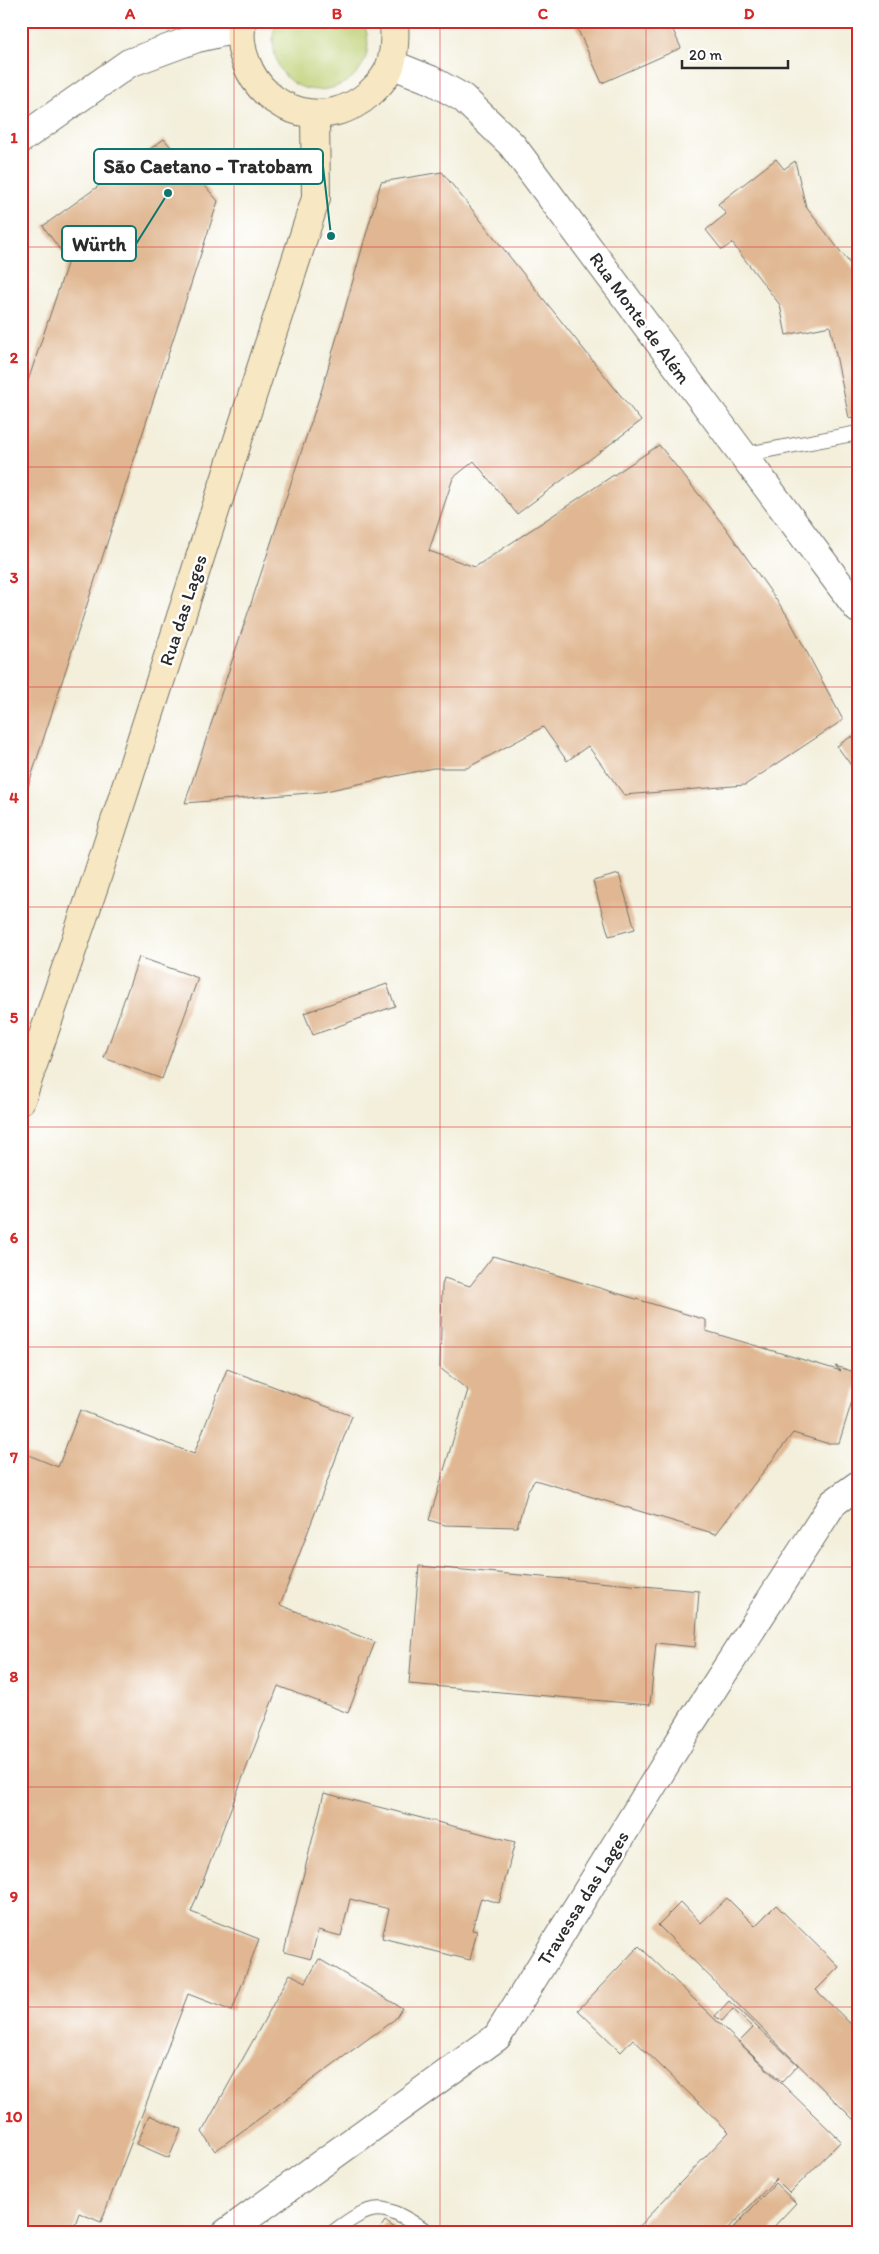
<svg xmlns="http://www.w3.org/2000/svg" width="879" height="2254" font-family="Itim,sans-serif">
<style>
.green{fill:#bccf72;stroke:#747d4e}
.building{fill:#e0b792}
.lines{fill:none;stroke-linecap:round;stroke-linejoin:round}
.service-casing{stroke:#717069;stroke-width:16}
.minor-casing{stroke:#717069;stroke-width:30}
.tertiary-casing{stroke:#717069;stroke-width:30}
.secondary-casing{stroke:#717069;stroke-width:30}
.service{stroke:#fff;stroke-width:14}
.minor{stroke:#fff;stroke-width:28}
.tertiary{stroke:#fff;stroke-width:28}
.secondary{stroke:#f7e8c3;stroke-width:28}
.grid{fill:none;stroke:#d62828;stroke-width:1;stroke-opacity:0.55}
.labels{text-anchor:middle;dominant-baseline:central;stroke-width:5;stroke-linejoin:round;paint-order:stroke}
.street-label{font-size:19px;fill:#2b2b2b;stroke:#fff}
.leader{fill:none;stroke:#0f766e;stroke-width:2}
.callout-dot{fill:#0f766e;stroke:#fff;stroke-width:2}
.callout{fill:#fff;stroke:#0f766e;stroke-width:2}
.callout-label{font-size:20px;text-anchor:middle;font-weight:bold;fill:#2b2b2b}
.neatline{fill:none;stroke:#d62828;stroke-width:2}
.grid-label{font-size:16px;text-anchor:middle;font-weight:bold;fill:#d62828}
</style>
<rect width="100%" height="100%" fill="#fff"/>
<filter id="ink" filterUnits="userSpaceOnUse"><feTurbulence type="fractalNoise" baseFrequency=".02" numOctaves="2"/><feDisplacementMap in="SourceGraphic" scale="10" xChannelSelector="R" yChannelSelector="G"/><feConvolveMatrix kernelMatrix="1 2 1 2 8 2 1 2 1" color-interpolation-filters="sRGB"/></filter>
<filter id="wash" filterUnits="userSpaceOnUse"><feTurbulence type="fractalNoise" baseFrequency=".0096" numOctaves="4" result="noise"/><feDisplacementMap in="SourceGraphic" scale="20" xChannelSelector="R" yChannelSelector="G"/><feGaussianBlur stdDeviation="1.12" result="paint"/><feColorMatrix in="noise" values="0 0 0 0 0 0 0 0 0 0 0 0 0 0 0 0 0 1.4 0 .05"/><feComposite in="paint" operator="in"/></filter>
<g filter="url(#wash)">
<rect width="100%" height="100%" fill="#f3efdb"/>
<path class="green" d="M277,21h86c28,68 -74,97 -88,34 -3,-12 -3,-22 2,-34z"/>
<g id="blocks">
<g class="building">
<polygon points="574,21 669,21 681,48 602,83"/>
<polygon points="164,139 218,201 21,808 21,402 68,261 43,226"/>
<polygon points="776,159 784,169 795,161 806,207 858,274 858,416 849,418 830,326 786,335 780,305 732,243 722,250 706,230 726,214 718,204"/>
<polygon points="442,172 641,421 517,514 474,461 453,478 429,551 475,567 659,445 725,527 787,615 843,720 745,785 624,795 588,746 567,761 543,727 467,768 433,768 321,792 185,803 322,389 381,182"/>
<polygon points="852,736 858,745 858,764 853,768 837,746"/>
<polygon points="619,874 635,929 609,936 593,881"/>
<polygon points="139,957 198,978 162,1079 104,1058"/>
<polygon points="387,984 395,1006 313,1035 304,1013"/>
<polygon points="493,1256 706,1320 706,1331 841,1371 835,1366 858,1373 858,1382 839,1443 826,1443 793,1433 716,1534 535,1480 528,1490 517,1527 445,1525 429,1520 468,1390 440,1368 442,1285 444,1278 470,1286"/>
<polygon points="227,1369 352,1416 280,1605 375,1642 348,1713 278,1686 191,1912 259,1939 232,2011 188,1994 101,2222 79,2213 72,2233 21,2233 21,1467 26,1454 58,1467 80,1410 194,1454"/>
<polygon points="419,1566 699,1591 695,1647 656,1643 650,1705 409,1684"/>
<polygon points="324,1793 515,1842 499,1903 481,1898 472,1930 477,1931 470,1960 382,1938 389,1909 350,1899 341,1936 318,1930 311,1959 284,1952"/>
<polygon points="727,1898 755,1926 776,1905 839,1967 816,1990 858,2031 858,2124 658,1925 681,1902 701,1923"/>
<polygon points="639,1946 841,2141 790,2193 776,2179 724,2233 640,2233 636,2229 729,2132 633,2039 621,2052 578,2010"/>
<polygon points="319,1959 402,2008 395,2019 215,2151 202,2132 290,1974 306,1982"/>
<polygon points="729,2001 798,2065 782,2082 739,2042 753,2028 733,2009 722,2021 715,2016"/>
<polygon points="149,2115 181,2129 169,2158 137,2144"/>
<polygon points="775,2183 796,2203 768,2233 729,2233"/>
<polygon points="385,2221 402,2233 377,2233"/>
</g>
</g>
</g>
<g filter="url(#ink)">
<use href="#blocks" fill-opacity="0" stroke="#717069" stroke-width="1"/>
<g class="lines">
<g class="service-casing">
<g id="service">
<polyline points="742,455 858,433"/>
<path d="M332,2233c46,-35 51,-28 98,0"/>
</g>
</g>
<g class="minor-casing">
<g id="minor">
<polyline points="391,64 431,80 463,98 512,145 858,609"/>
<polyline points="226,2233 497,2037 691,1723 833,1503 858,1485"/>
</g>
</g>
<g class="tertiary-casing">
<polyline id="tertiary" points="21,139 129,63 197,38 241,28"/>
</g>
<g class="secondary-casing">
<g id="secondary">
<path d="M242,21c-3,13 -1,29 4,41 19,52 82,69 124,31 9,-8 18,-18 21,-30 4,-14 4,-27 3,-42"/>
<polyline points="21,1100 96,880 316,198 315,114"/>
</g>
</g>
<use href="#service" class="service"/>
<use href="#minor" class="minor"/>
<use href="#tertiary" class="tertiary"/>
<use href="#secondary" class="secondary"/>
</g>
</g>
<path class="grid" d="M234,21v2212M440,21v2212M646,21v2212M21,247h837M21,467h837M21,687h837M21,907h837M21,1127h837M21,1347h837M21,1567h837M21,1787h837M21,2007h837"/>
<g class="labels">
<g class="street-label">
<text transform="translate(640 318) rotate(54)">Rua Monte de Além</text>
<text transform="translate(183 610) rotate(-72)">Rua das Lages</text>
<text transform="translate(583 1898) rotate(-58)">Travessa das Lages</text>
</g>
</g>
<path class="leader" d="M331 236L323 166M168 193L136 244"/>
<g class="callout-dot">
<circle cx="331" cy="236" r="5"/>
<circle cx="168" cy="193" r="5"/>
</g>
<g class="callout">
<rect x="94" y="149" width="229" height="35" rx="5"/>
<rect x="62" y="226" width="74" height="35" rx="5"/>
</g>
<g class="callout-label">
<text x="208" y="173">São Caetano - Tratobam</text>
<text x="99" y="251">Würth</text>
</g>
<rect width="879" height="2254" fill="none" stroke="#fff" stroke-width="55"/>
<path d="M682 60v8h106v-8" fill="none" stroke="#2b2b2b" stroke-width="2.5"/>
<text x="689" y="60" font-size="15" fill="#2b2b2b" stroke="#ffffff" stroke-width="4" paint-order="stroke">20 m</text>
<rect x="28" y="28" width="824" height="2198" class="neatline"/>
<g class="grid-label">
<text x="130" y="19">A</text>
<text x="337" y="19">B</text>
<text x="543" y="19">C</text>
<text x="749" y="19">D</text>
<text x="14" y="143">1</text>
<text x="14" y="363">2</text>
<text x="14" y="583">3</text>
<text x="14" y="803">4</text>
<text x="14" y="1023">5</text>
<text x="14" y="1243">6</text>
<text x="14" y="1463">7</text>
<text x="14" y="1682">8</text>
<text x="14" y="1902">9</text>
<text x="14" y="2122">10</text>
</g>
</svg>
